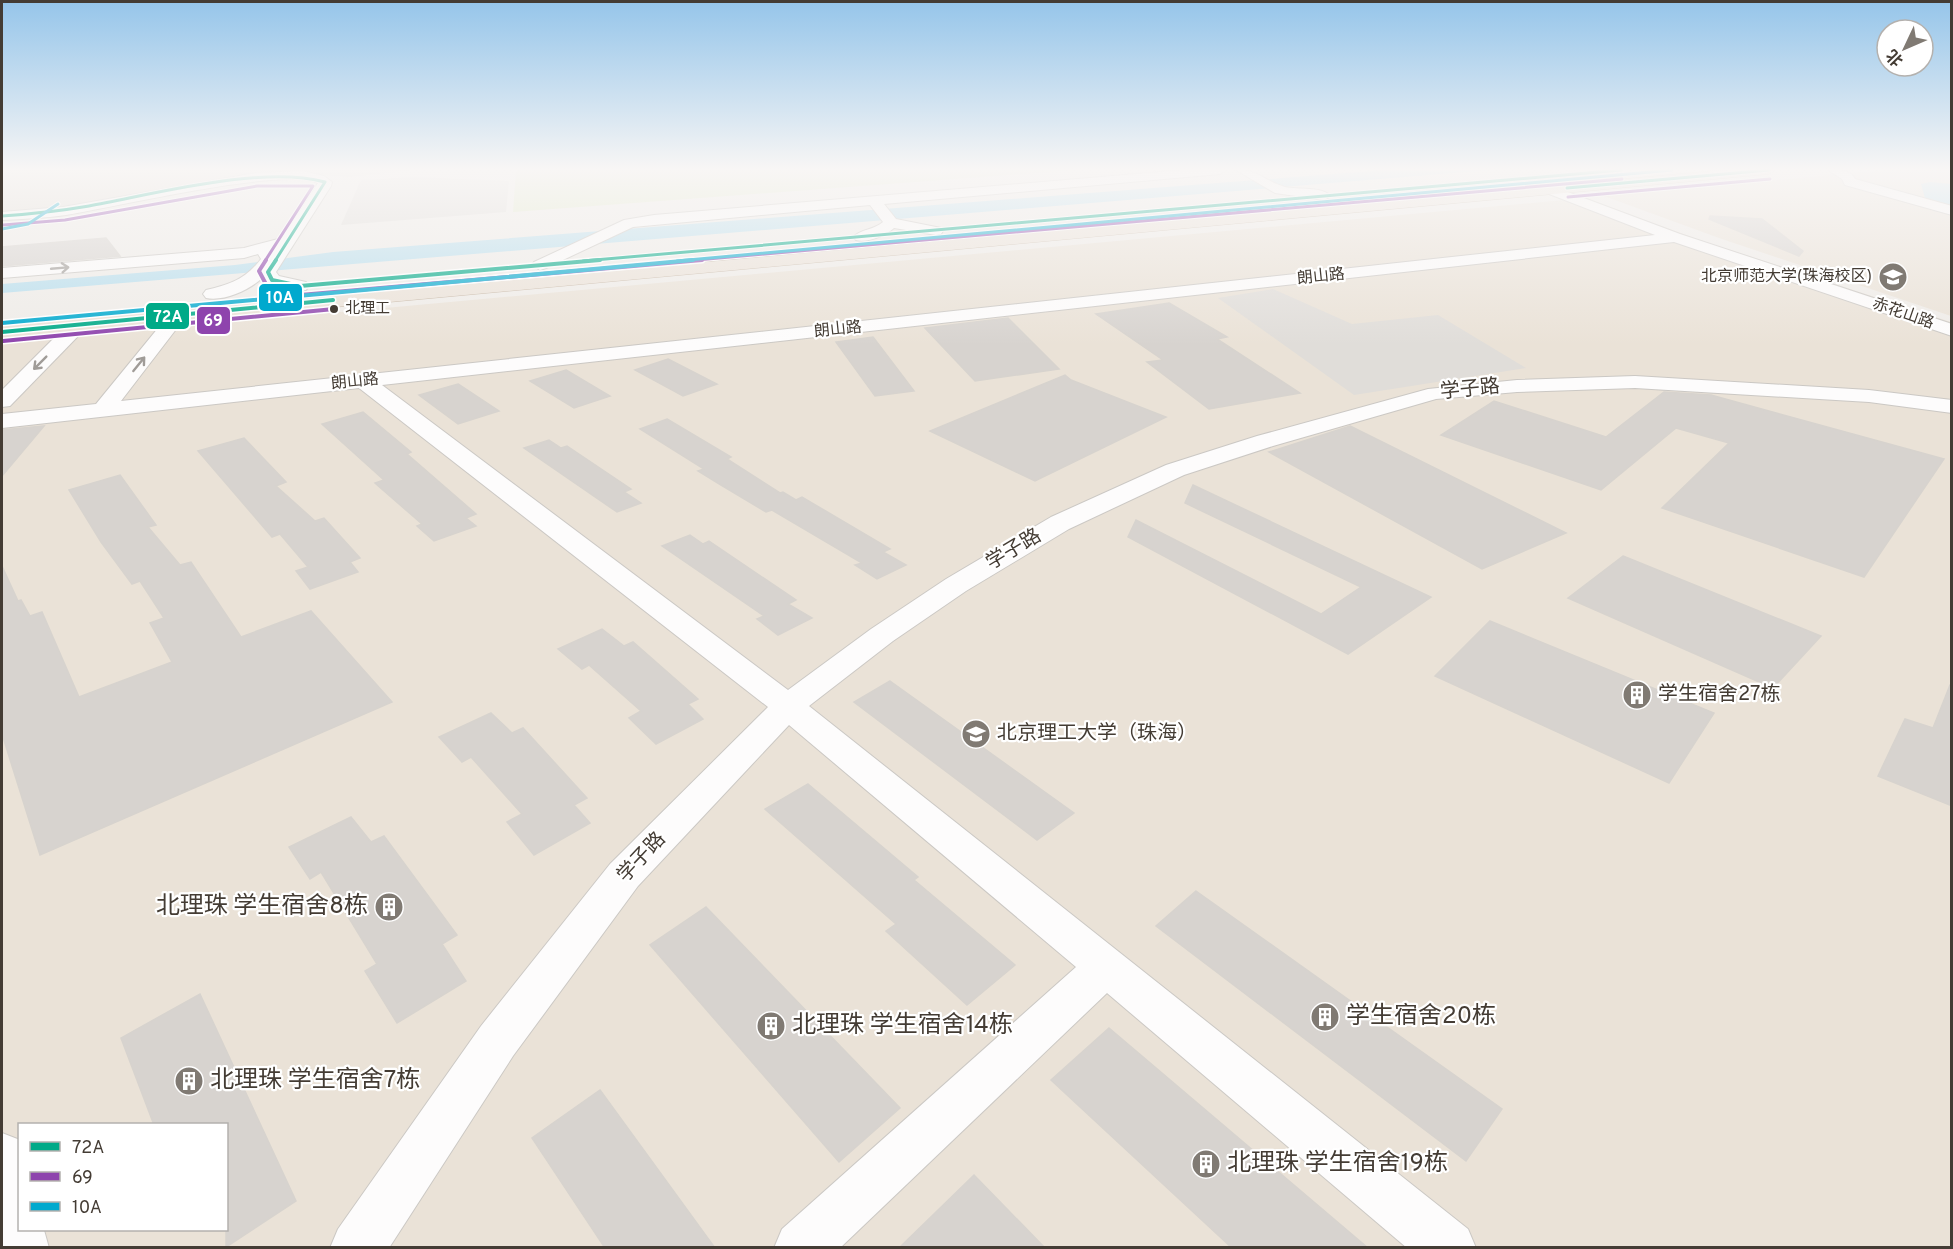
<svg xmlns="http://www.w3.org/2000/svg" width="1953" height="1249" font-family="Overpass,'Noto Sans SC',sans-serif">
<style>
.residential{fill:#e3ddd5}
.education{fill:#eae2d7;fill-rule:evenodd}
.green{fill:#e0e9c8}
.parking{fill:#e0ddd9}
.water{fill:#b8deed}
.building{fill:#d7d3cf;stroke:#d7d3ce;stroke-width:1.5}
.lines{fill:none;stroke-linecap:round;stroke-linejoin:round}
.street-casing{stroke:#cbc8c4;stroke-width:2}
.highway-casing{stroke:#c6b6a4;stroke-width:1}
.street{fill:#fdfcfc;fill-rule:evenodd}
.highway{fill:#ebe2d8;fill-rule:evenodd}
.bus-1-far1-casing{stroke:#fff;stroke-width:5}
.bus-1-casing{stroke:#fff;stroke-width:7}
.bus-2-far1-casing{stroke:#fff;stroke-width:5}
.bus-2-casing{stroke:#fff;stroke-width:7}
.bus-3-far1-casing{stroke:#fff;stroke-width:5}
.bus-3-casing{stroke:#fff;stroke-width:7}
.bus-1-far1{stroke:#0a8;stroke-width:3}
.bus-1{stroke:#0a8;stroke-width:4}
.bus-2-far1{stroke:#8e44ad;stroke-width:3}
.bus-2{stroke:#8e44ad;stroke-width:4}
.bus-3-far1{stroke:#00a9ce;stroke-width:3}
.bus-3{stroke:#00a9ce;stroke-width:4}
.oneway{stroke:#a09c98}
.bus-dot{fill:#443c34;stroke:#fff;stroke-width:2}
.labels{text-anchor:middle;dominant-baseline:central;stroke-width:4.5;stroke-linejoin:round;paint-order:stroke}
.far-bus-label{font-size:15px;fill:#443c34;stroke:#fff;text-anchor:start}
.far-street-label{font-size:16px;fill:#443c34;stroke:#fff}
.far-poi-label{font-size:16px;fill:#443c34;stroke:#fff;text-anchor:end}
.street-label{font-size:20px;fill:#443c34;stroke:#fff}
.poi-label{font-size:20px;fill:#443c34;stroke:#fff;text-anchor:start}
.near-poi-label{font-size:24px;fill:#443c34;stroke:#fff;text-anchor:start}
.line-badge{stroke:#fff;stroke-width:2}
.badge-label{font-size:16px;text-anchor:middle;font-weight:bold;fill:#fff}
</style>
<rect width="100%" height="100%" fill="#efece8"/>
<polygon class="residential" points="2,170 414,170 349,177 299,173 250,175 80,206 2,212"/>
<g class="education">
<polygon points="1887,170 1951,170 1951,316 1719,238 1604,196"/>
<path d="M1586,198l111,41 254,83v925l-1949,1v-905zM20,1124h206v106h-206z"/>
</g>
<polygon class="green" points="521,170 1075,170 513,212 516,171"/>
<g class="parking">
<polygon points="415,177 509,181 506,212 341,225 361,180"/>
<polygon points="1273,289 1352,324 1438,315 1526,368 1354,395 1218,298"/>
</g>
<g class="water">
<polygon points="1384,170 1489,170 2,293 2,284 235,265 333,252"/>
<polygon points="1930,182 1951,184 1951,205 1925,198 1921,184"/>
</g>
<g class="building">
<polygon points="1710,216 1762,219 1803,251 1799,256 1709,219"/>
<polygon points="106,238 120,256 2,266 2,247"/>
<polygon points="1169,303 1227,337 1217,339 1300,393 1209,409 1147,362 1163,360 1096,314"/>
<polygon points="1008,318 1059,369 975,381 925,328"/>
<polygon points="873,337 914,391 875,396 836,342"/>
<polygon points="668,359 717,384 683,396 635,370"/>
<polygon points="566,370 610,396 574,408 530,381"/>
<polygon points="1065,375 1071,380 1166,417 1035,481 930,431"/>
<polygon points="458,384 499,411 458,424 419,395"/>
<polygon points="1664,392 1711,395 1944,459 1864,577 1662,508 1729,443 1676,428 1601,490 1441,435 1494,401 1606,437"/>
<polygon points="363,412 411,452 407,454 476,514 466,518 476,526 434,541 417,526 422,524 375,483 384,480 322,424"/>
<polygon points="667,419 731,457 727,459 780,493 783,492 796,500 802,497 890,549 883,552 906,565 877,579 855,565 862,563 772,510 766,512 721,485 698,471 704,469 640,429"/>
<polygon points="44,426 2,476 2,430"/>
<polygon points="1350,426 1566,533 1482,569 1269,452"/>
<polygon points="244,438 286,482 276,486 315,521 324,518 360,558 350,562 358,572 310,589 296,571 308,567 280,534 272,537 198,451"/>
<polygon points="549,440 561,448 567,446 631,489 624,492 641,503 617,512 524,448"/>
<polygon points="120,475 156,525 148,527 180,565 191,562 241,637 311,611 392,702 40,855 2,734 2,566 18,601 21,600 30,616 42,612 79,697 172,662 150,623 164,618 140,581 132,584 101,542 69,490"/>
<polygon points="1193,485 1431,597 1348,654 1128,537 1136,520 1321,614 1361,587 1185,503"/>
<polygon points="690,535 703,544 709,541 796,600 788,604 812,618 778,635 757,619 764,616 662,546"/>
<polygon points="1623,556 1821,636 1773,688 1568,598"/>
<polygon points="1490,621 1714,713 1669,783 1435,676"/>
<polygon points="602,629 624,646 633,642 698,699 688,704 703,719 656,744 629,718 641,711 589,665 582,669 558,649"/>
<polygon points="890,681 1074,813 1037,840 854,702"/>
<polygon points="1950,685 1952,685 1952,806 1878,776 1905,719 1933,728"/>
<polygon points="491,713 512,733 523,728 587,798 574,805 590,823 534,855 507,822 522,814 471,757 462,762 439,737"/>
<polygon points="808,784 918,877 914,880 1015,965 967,1005 886,931 896,924 765,809"/>
<polygon points="351,817 371,842 384,836 457,935 442,944 466,981 397,1023 365,971 377,964 321,872 310,879 289,847"/>
<polygon points="1196,891 1502,1109 1466,1161 1156,926"/>
<polygon points="706,907 900,1108 839,1162 650,945"/>
<polygon points="200,994 296,1201 226,1247 226,1125 154,1125 121,1038"/>
<polygon points="1109,1028 1368,1248 1232,1248 1051,1080"/>
<polygon points="600,1090 715,1248 605,1248 532,1138"/>
<polygon points="974,1175 1045,1248 899,1248"/>
</g>
<g class="lines">
<g class="street-casing">
<g id="street">
<path d="M1183,170h43l-6,4 -336,30 12,15 45,9 2,3 -2,3 -5,1 -42,-7c-9,8 -27,15 -38,12l-3,-3c8,-8 21,-7 30,-15l-13,-17 -237,22 -87,41 -6,2 -8,-5 2,-3 90,-42 30,-5z"/>
<path d="M1236,170c24,0 28,11 49,17 13,3 36,-1 46,9l-7,4 -49,-7z"/>
<path d="M1828,170c11,0 22,-1 27,9l97,27v9l-107,-30 -3,-6z"/>
<path d="M303,171l21,5 8,6 -1,4 -55,86 3,4 27,6 3,4 -3,4 -6,1 -34,-7 -4,-6c-12,12 -39,24 -56,20l-3,-4 3,-4c23,-5 40,-11 55,-31l-3,-5 -14,4 -242,20v-10l242,-20 38,-10 36,-55c-30,-17 -208,25 -252,32 -21,3 -43,4 -64,5v-8l61,-5 193,-34z"/>
<polygon points="1549,185 1680,234 1952,324 1952,336 1674,242 382,385 788,690 871,629 946,579 1051,517 1166,465 1257,436 1428,389 1517,380 1635,376 1869,390 1952,400 1952,413 1869,402 1635,388 1517,392 1436,399 1273,446 1184,475 1069,529 966,591 893,641 809,706 1468,1229 1476,1248 1407,1248 1107,993 840,1248 774,1248 782,1229 1076,967 789,725 638,886 513,1056 389,1248 330,1248 338,1229 481,1026 610,864 768,707 359,388 2,428 2,414 96,404 172,311 184,311 187,315 121,401 1655,235 1544,192 1542,189 1544,186"/>
<polygon points="78,319 85,321 87,325 85,329 10,406 2,407 2,390 71,321"/>
<polygon points="2,1133 20,1140 20,1230 44,1230 49,1248 2,1248"/>
</g>
</g>
<g class="highway-casing">
<polygon id="highway" points="1724,170 1776,170 1769,174 2,338 2,326"/>
</g>
<use href="#street" class="street"/>
<use href="#highway" class="highway"/>
<g class="bus-1-far1-casing">
<g id="bus-1-far1">
<polyline points="1567,188 1769,170"/>
<path d="M2,216c29,-2 58,-5 87,-10 66,-12 172,-41 236,-24l-50,79"/>
<polyline points="583,261 1621,170"/>
</g>
</g>
<g class="bus-1-casing">
<g id="bus-1">
<polyline points="276,260 268,272 272,280 300,286 600,260"/>
<polyline points="2,332 333,300"/>
</g>
</g>
<g class="bus-2-far1-casing">
<g id="bus-2-far1">
<polyline points="1568,197 1770,179"/>
<polyline points="3,225 65,220 257,186 313,186 265,261"/>
<polyline points="685,261 1622,179"/>
</g>
</g>
<g class="bus-2-casing">
<g id="bus-2">
<polyline points="266,260 259,271 268,288 300,295 702,260"/>
<polyline points="3,341 334,309"/>
</g>
</g>
<g class="bus-3-far1-casing">
<g id="bus-3-far1">
<polyline points="2,229 28,224 58,204"/>
<polyline points="677,261 1672,170"/>
</g>
</g>
<g class="bus-3-casing">
<polyline id="bus-3" points="2,323 693,260"/>
</g>
<use href="#bus-1-far1" class="bus-1-far1"/>
<use href="#bus-1" class="bus-1"/>
<use href="#bus-2-far1" class="bus-2-far1"/>
<use href="#bus-2" class="bus-2"/>
<use href="#bus-3-far1" class="bus-3-far1"/>
<use href="#bus-3" class="bus-3"/>
</g>
<defs><path id="oneway-shaft" d="M-6 0H5M1.5-3L5.5 0L1.5 3" fill="none" stroke-width="1.6" stroke-linecap="round" stroke-linejoin="round" transform="scale(1.5)"/></defs>
<g class="oneway">
<use href="#oneway-shaft" transform="translate(60 268) rotate(-5)"/>
<use href="#oneway-shaft" transform="translate(40 363) rotate(135)"/>
<use href="#oneway-shaft" transform="translate(139 364) rotate(-51)"/>
</g>
<linearGradient id="sky" x2="0" y2="1"><stop stop-color="#95c5ea"/><stop offset="0.49" stop-color="#f8f6f5"/><stop offset="1" stop-color="#f8f6f5" stop-opacity="0"/></linearGradient>
<rect width="1953" height="345" fill="url(#sky)"/>
<defs>
<g id="university-disc" transform="scale(1.5)"><circle r="9.5" fill="#807a73" stroke="#fff"/><path d="M0-5L7-2L0 1L-7-2ZM-4 1L0 2.5L4 1V4Q0 6-4 4Z" fill="#fff"/></g>
<g id="building-disc" transform="scale(1.5)"><circle r="9.5" fill="#807a73" stroke="#fff"/><path d="M-4-6H4V6H1V3H-1V6H-4ZM-2.5-4.3h1.7v1.8h-1.7ZM.8-4.3h1.7v1.8H.8ZM-2.5-1h1.7V.8h-1.7ZM.8-1h1.7V.8H.8Z" fill="#fff"/></g>
</defs>
<g fill-rule="evenodd">
<use href="#university-disc" x="1893" y="277"/>
<use href="#building-disc" x="1637" y="695"/>
<use href="#university-disc" x="976" y="734"/>
<use href="#building-disc" x="389" y="907"/>
<use href="#building-disc" x="1325" y="1017"/>
<use href="#building-disc" x="771" y="1026"/>
<use href="#building-disc" x="189" y="1081"/>
<use href="#building-disc" x="1206" y="1164"/>
</g>
<circle class="bus-dot" cx="334" cy="309" r="5"/>
<g class="labels">
<g class="far-bus-label">
<text x="345" y="309">北理工</text>
</g>
<g class="far-street-label">
<text transform="translate(1321 277) rotate(-6)">朗山路</text>
<text transform="translate(1903 314) rotate(19)">赤花山路</text>
<text transform="translate(838 330) rotate(-6)">朗山路</text>
<text transform="translate(355 382) rotate(-6)">朗山路</text>
</g>
<g class="far-poi-label">
<text x="1872" y="277">北京师范大学(珠海校区)</text>
</g>
<g class="street-label">
<text transform="translate(1470 390) rotate(-6)">学子路</text>
<text transform="translate(1014 550) rotate(-31)">学子路</text>
<text transform="translate(642 858) rotate(-47)">学子路</text>
</g>
<g class="poi-label">
<text x="1658" y="695">学生宿舍27栋</text>
<text x="997" y="734">北京理工大学（珠海）</text>
</g>
<g class="near-poi-label">
<text x="368" y="907" text-anchor="end">北理珠 学生宿舍8栋</text>
<text x="1346" y="1017">学生宿舍20栋</text>
<text x="792" y="1026">北理珠 学生宿舍14栋</text>
<text x="210" y="1081">北理珠 学生宿舍7栋</text>
<text x="1227" y="1164">北理珠 学生宿舍19栋</text>
</g>
</g>
<g class="line-badge">
<rect x="258" y="283" width="45" height="29" rx="6" fill="#00a9ce"/>
<rect x="145" y="302" width="45" height="28" rx="6" fill="#0a8"/>
<rect x="196" y="306" width="35" height="29" rx="6" fill="#8e44ad"/>
</g>
<g class="badge-label">
<text x="280" y="303">10A</text>
<text x="168" y="322">72A</text>
<text x="213" y="326">69</text>
</g>
<rect width="1953" height="1249" fill="none" stroke="#443c34" stroke-width="6"/>
<rect x="18" y="1123" width="210" height="108" fill="#ffffff" stroke="#b4b1ae" stroke-width="1.5"/>
<rect x="30" y="1142" width="30" height="9" fill="#00aa88" stroke="#b4b1ae" stroke-width="1.5"/>
<text x="72" y="1153" font-size="18" fill="#443c34">72A</text>
<rect x="30" y="1172" width="30" height="9" fill="#8e44ad" stroke="#b4b1ae" stroke-width="1.5"/>
<text x="72" y="1183" font-size="18" fill="#443c34">69</text>
<rect x="30" y="1202" width="30" height="9" fill="#00a9ce" stroke="#b4b1ae" stroke-width="1.5"/>
<text x="72" y="1213" font-size="18" fill="#443c34">10A</text>
<g transform="translate(1905 48) rotate(226)"><circle r="28" fill="#ffffff" stroke="#b4b1ae" stroke-width="1.5"/>
<path d="M0-4.5L10 22L0 15L-10 22Z" fill="#807a73"/>
<text y="-9" font-size="16" font-weight="bold" text-anchor="middle" fill="#443c34">北</text>
</g>
</svg>
